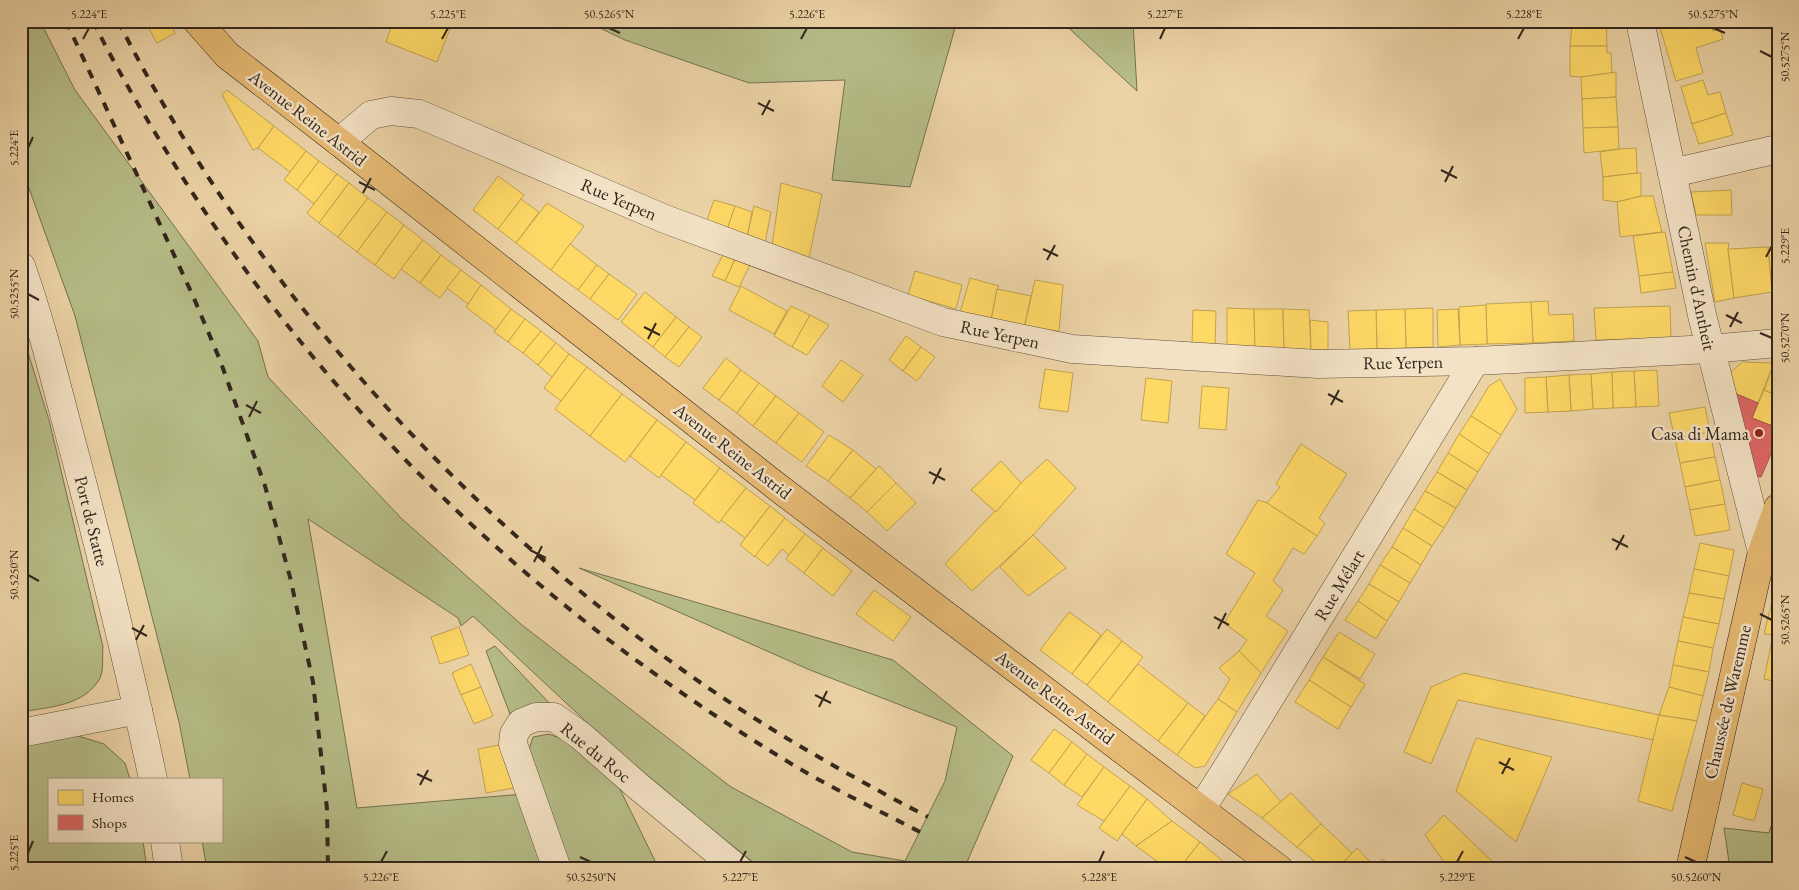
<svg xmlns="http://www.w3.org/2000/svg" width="1799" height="890" font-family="'EB Garamond',serif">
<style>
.green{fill:#b6bd88;stroke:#747252}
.homes{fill:#ffd966;stroke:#c2a350}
.shops{fill:#e06666;stroke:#ac5350}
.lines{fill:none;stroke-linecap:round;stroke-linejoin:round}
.minor-casing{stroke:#60513e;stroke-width:29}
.tertiary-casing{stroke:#60513e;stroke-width:29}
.primary-casing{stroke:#32261c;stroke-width:29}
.minor{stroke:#f3e2c5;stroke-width:28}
.tertiary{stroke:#f3e2c5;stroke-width:28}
.primary{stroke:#e6ba73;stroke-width:28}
.rail{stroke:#32261c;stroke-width:4;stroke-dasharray:9 9;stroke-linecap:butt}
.ticks{fill:none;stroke:#32261c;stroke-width:2}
.poi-dot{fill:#8f2418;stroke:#f3e2c5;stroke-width:2}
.labels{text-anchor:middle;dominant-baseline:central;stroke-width:5;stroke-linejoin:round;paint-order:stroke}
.street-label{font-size:18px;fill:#32261c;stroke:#f3e2c5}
.poi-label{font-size:18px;fill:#32261c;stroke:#f3e2c5;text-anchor:end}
.neatline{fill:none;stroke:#32261c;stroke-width:2}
.ticks-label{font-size:12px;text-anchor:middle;fill:#32261c}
</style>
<rect width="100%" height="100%" fill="#ecd3a6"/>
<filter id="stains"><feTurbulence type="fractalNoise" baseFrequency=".004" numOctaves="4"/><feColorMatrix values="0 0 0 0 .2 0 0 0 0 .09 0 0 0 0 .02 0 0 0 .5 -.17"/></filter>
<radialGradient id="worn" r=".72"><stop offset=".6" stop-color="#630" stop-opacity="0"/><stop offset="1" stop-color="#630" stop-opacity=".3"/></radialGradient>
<g class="green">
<polygon points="21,21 40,21 75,90 258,341 268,377 402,519 522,625 731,787 852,852 905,861 945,781 957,727 810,670 579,568 893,660 1013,756 964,869 762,869 710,828 609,743 473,616 461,626 458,618 308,519 357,808 524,794 553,869 207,869 202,841 221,841 221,779 190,779 179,722 75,316 21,166"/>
<polygon points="585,21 957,21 910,187 832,180 845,80 749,83 625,40"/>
<polygon points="1061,21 1133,21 1137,91"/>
<path d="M21,330l28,90 54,227c-1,8 1,23 -3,31 -15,28 -51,29 -79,34z"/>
<polygon points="495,646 554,708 512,719 486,651"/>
<polygon points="549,734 562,739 614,777 659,869 568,869 529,750 533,737"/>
<polygon points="75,735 104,744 125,763 130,779 49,779 49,841 143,841 147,869 21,869 21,746"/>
<polygon points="1778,802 1778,869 1730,869 1724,828 1769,833"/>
</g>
<g class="homes">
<polygon points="145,21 169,21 175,33 157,43"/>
<polygon points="393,21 453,21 437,62 386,42"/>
<polygon points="1658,21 1710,21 1713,31 1720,29 1723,39 1696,48 1703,73 1676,81"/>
<polygon points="1606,22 1607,46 1570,46 1572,24"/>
<polygon points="1570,46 1607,46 1607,53 1611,53 1612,73 1581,77 1570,76"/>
<polygon points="1616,72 1616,97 1582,99 1581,77"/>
<polygon points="1703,80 1708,95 1720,92 1726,113 1692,124 1681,87"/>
<polygon points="227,90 274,126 258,148 253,150 222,95"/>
<polygon points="1616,97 1618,127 1583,128 1582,99"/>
<polygon points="1726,113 1733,135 1699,144 1692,124"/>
<polygon points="274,126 306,151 290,172 258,148"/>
<polygon points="1618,127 1619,149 1584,153 1583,128"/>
<polygon points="1636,148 1637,173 1603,177 1600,152 1619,149"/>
<polygon points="306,151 319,161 297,190 284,180"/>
<polygon points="319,161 337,174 314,204 297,190"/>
<polygon points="1637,173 1641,173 1641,196 1617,202 1603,200 1603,177"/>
<polygon points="337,174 349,183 319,223 307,213"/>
<polygon points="498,176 524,195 498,229 473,210"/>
<polygon points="349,183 368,198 338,237 319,223"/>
<polygon points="781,183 822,194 809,258 772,246"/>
<polygon points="1731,190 1732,215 1696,215 1691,192"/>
<polygon points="1641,196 1653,196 1662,232 1620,237 1617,202"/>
<polygon points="368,198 387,212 357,252 338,237"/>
<polygon points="521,199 539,212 516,243 498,229"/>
<polygon points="714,200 735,206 727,230 706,223"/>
<polygon points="547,203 584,226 551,270 516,243"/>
<polygon points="735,206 752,212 747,237 727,230"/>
<polygon points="754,206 771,212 765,243 747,237"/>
<polygon points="387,212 404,225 375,265 357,252"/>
<polygon points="404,225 423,240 394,279 375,265"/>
<polygon points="1665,232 1673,272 1639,276 1633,236"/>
<polygon points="423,240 441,255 420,283 401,269"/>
<polygon points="1705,243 1729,243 1728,249 1734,298 1715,302"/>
<polygon points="570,244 597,265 578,290 551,270"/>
<polygon points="1768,247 1778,247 1778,291 1772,292"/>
<polygon points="1768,247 1772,292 1734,298 1728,249"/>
<polygon points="724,253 736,257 725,281 712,276"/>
<polygon points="441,255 461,270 440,298 420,283"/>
<polygon points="736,257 751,263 739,287 725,281"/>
<polygon points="597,265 609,274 590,299 578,290"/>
<polygon points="461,270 481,285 468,304 447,288"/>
<polygon points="915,271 962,285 956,309 908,295"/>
<polygon points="1673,272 1676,288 1641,293 1639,276"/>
<polygon points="609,274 637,294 618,320 590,299"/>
<polygon points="970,278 999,286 997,289 991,321 960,313"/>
<polygon points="1035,280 1063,285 1059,331 1024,328"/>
<polygon points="481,285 511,309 496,330 466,307"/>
<polygon points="741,286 787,311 774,334 729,310"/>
<polygon points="997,289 1031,296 1024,328 991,321"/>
<polygon points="645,292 676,317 653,347 621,322"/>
<polygon points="1548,301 1549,315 1573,314 1574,341 1533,343 1531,302"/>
<polygon points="1531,302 1533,343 1487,344 1486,304"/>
<polygon points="1486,305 1487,344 1460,345 1459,307"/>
<polygon points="791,306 810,315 792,347 774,336"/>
<polygon points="1670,306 1671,338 1596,340 1594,308"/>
<polygon points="1227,308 1254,309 1255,348 1227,348"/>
<polygon points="1433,308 1433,347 1406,348 1405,309"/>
<polygon points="511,309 525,319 508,342 494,332"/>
<polygon points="1254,309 1283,309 1284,349 1255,348"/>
<polygon points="1283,309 1309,310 1311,350 1284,349"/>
<polygon points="1405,309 1406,348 1377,349 1376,310"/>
<polygon points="1458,309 1460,345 1438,347 1437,310"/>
<polygon points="1193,310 1216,311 1215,347 1192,345"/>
<polygon points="1376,310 1377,349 1350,350 1348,311"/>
<polygon points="810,315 829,325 807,355 792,347"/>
<polygon points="676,317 689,327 665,357 653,347"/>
<polygon points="525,319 541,331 523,353 508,342"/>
<polygon points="1310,320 1328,322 1328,350 1311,350"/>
<polygon points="689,327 702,337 679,367 665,357"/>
<polygon points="541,331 556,343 538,365 523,353"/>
<polygon points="906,336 921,347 903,371 889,360"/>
<polygon points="556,343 569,354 552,377 538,365"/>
<polygon points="921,347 935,357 917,381 903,371"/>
<polygon points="569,354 587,367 561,401 544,388"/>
<polygon points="726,358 741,370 719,400 703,388"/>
<polygon points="841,360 863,375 843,402 822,386"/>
<polygon points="1742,362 1774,363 1758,403 1732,392 1729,374"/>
<polygon points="1774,363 1778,363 1778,396 1764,390"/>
<polygon points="587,367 622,394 590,436 555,409"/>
<polygon points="1045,369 1073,373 1068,412 1039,408"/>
<polygon points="741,370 759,383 737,413 719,400"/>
<polygon points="1657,370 1659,406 1636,407 1634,371"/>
<polygon points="1634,371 1636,407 1613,408 1612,372"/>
<polygon points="1612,372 1613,408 1593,409 1591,374"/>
<polygon points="1591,374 1593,409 1571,411 1569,375"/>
<polygon points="1569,375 1571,411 1548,412 1546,377"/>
<polygon points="1546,377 1548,412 1525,413 1525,378"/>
<polygon points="1146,378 1172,381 1168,423 1141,420"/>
<polygon points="1500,379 1517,409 1501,435 1471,416 1489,386"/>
<polygon points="759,383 776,396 753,426 737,413"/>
<polygon points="1202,386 1229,388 1226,430 1199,428"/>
<polygon points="1764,390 1778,396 1778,428 1752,418"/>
<polygon points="622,394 657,420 625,462 590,436"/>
<polygon points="776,396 799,413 776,443 753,426"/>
<polygon points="1705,407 1710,432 1675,439 1669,413"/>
<polygon points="799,413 824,432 802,462 776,443"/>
<polygon points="1471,416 1501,435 1489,454 1459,434"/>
<polygon points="657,420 686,442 659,478 630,456"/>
<polygon points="1710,432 1715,457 1680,463 1675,439"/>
<polygon points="1459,434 1489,454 1478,472 1448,453"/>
<polygon points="829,435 853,450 828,481 806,466"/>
<polygon points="686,442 720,468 695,500 661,475"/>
<polygon points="1301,444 1347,474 1319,518 1325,523 1317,536 1267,503 1280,487 1276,484"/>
<polygon points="853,450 876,469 850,498 828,481"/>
<polygon points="1448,453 1478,472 1467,490 1437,472"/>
<polygon points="1715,457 1720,480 1685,487 1680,463"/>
<polygon points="1047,459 1076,488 1033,535 972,591 945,564 1021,483"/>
<polygon points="1001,461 1021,483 996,512 971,490"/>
<polygon points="879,466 896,483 867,512 850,498"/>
<polygon points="720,468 746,488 719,523 693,503"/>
<polygon points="1437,472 1467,490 1456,508 1425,491"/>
<polygon points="1720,480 1725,504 1690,510 1685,487"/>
<polygon points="896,483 916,503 887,531 867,512"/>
<polygon points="746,488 770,506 745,538 721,520"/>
<polygon points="1425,491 1456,508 1444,528 1414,509"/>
<polygon points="1258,500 1267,503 1317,536 1304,554 1293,548 1273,581 1283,590 1266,616 1288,631 1261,673 1239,651 1247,640 1224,623 1255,573 1226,554"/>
<polygon points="1725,504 1730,530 1695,536 1690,510"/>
<polygon points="770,506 785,518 755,557 740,545"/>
<polygon points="1414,509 1444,528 1432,546 1403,528"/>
<polygon points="785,518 805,534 789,555 782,549 768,566 755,556"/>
<polygon points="1403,528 1432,546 1421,565 1392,547"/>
<polygon points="805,534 823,548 804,573 786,559"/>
<polygon points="1033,535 1066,568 1028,596 1000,567"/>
<polygon points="1700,543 1734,550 1729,576 1694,569"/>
<polygon points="1392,547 1421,565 1410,583 1380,565"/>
<polygon points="823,548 852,571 833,596 804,573"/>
<polygon points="1380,565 1410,583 1399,602 1369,584"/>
<polygon points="1694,569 1729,576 1724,599 1689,593"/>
<polygon points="1778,580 1778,603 1772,602"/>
<polygon points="1369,584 1399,602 1387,621 1358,601"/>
<polygon points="874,590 911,617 893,641 856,614"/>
<polygon points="1689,593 1724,599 1719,624 1683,617"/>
<polygon points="1358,601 1387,621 1376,639 1345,620"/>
<polygon points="1772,602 1778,603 1778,635 1764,634"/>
<polygon points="1069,612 1101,635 1072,674 1040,650"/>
<polygon points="1683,617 1719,624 1713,648 1678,641"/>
<polygon points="459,627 469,655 440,664 431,637"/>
<polygon points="1107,629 1122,641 1087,685 1072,674"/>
<polygon points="1339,632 1375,654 1360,679 1323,657"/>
<polygon points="1772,640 1778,641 1778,682 1764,679"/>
<polygon points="1122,641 1143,657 1108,702 1087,685"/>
<polygon points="1678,641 1713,648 1709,672 1673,665"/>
<polygon points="1239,651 1261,673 1237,712 1218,699 1230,679 1219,668"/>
<polygon points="1323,657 1365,684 1351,707 1309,680"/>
<polygon points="471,664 481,687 461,695 452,673"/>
<polygon points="1138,664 1188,703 1158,741 1108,702"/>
<polygon points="1673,665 1709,672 1703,696 1669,687"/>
<polygon points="1464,673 1659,715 1654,740 1458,700 1431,764 1404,752 1431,687"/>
<polygon points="1309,680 1351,707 1338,729 1295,702"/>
<polygon points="481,687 493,716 474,724 461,695"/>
<polygon points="1669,687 1703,696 1697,721 1659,715"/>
<polygon points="1218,699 1237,712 1205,766 1195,768 1177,755"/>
<polygon points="1188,703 1205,716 1177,755 1158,741"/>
<polygon points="1659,715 1697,721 1672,811 1638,801"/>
<polygon points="1054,729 1072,742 1049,773 1031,760"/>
<polygon points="1476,738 1552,757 1516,842 1456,791"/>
<polygon points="1072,742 1087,754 1064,785 1049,773"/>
<polygon points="505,744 519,787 486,793 478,749"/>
<polygon points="1087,754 1104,767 1082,797 1064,785"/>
<polygon points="1104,767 1130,786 1104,821 1077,805"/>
<polygon points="1257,774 1281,802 1262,818 1228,794"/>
<polygon points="1742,783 1763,789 1754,821 1733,815"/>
<polygon points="1130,786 1147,799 1117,841 1099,828"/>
<polygon points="1291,793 1321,824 1297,847 1262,818"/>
<polygon points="1147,799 1172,821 1136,846 1122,834"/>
<polygon points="1444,815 1500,869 1449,869 1425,835"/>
<polygon points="1172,821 1200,842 1179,869 1168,869 1136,846"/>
<polygon points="1321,824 1352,853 1337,869 1325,869 1297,847"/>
<polygon points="1200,842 1224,862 1213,869 1179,869"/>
<polygon points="1357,848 1374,866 1370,869 1337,869"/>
<polygon points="1383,859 1392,869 1370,869 1374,866"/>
</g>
<g class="shops">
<polygon points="1732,392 1758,403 1752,418 1778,428 1778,438 1761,477 1749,476"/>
<polygon points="1575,861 1592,869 1572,869"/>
</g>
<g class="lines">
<g class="minor-casing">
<g id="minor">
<polyline points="1640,21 1702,315 1762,552"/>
<polyline points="339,142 371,115 391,111 419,114 665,219 943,322 1072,349 1318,364 1475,361 1710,349 1778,343"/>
<polyline points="1672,173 1778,149"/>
<polyline points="21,733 138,710"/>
<polyline points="1201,809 1229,765 1475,361"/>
<polyline points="557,869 513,744 514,734 521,723 536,717 554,717 581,736 639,787 738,869"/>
</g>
</g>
<g class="tertiary-casing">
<g id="tertiary">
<path d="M21,266c22,62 37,126 54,189 28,107 55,215 78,324"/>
<polyline points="165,841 169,869"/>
</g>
</g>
<g class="primary-casing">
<g id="primary">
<polyline points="197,21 227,55 339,142 776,486 1279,869"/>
<polyline points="1690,869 1762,552 1778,508"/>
</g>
</g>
<use href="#minor" class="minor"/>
<use href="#tertiary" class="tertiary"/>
<use href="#primary" class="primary"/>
<g class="rail">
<polyline points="66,21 193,296 220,360 265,486 290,577 313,682 327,809 328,869"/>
<path d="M93,21c26,53 57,104 88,154 158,249 362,439 614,591 40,24 83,44 125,66"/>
<path d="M118,21c131,258 331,482 566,650 77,55 160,102 244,146"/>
</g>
</g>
<path class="ticks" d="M609,28l11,5M1713,28l12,5M83,39l6,-11M442,39l6,-11M801,39l6,-11M1160,39l5,-11M1518,39l6,-11M1760,51l12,6M758,103l16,8M762,115l8,-15M28,148l5,-11M1441,170l16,8M359,182l16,8M1445,182l8,-16M363,193l8,-15M1043,249l15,7M1766,257l6,-11M1047,260l8,-15M28,294l11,6M1726,315l16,8M644,327l16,8M1730,327l8,-15M1760,333l12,5M648,339l8,-16M1328,394l15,8M246,405l15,8M1331,405l8,-15M249,417l8,-16M929,472l16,8M933,484l8,-16M1612,539l16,8M530,550l16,8M1616,550l8,-15M534,562l8,-16M28,575l11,6M1760,614l12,6M1214,617l15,8M132,628l15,8M1218,629l8,-16M136,640l8,-15M815,695l16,8M819,707l8,-16M1499,762l15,8M417,774l15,7M1502,774l8,-16M420,785l8,-15M28,853l5,-12M580,857l11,5M1685,857l11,5M381,862l6,-11M740,862l6,-11M1099,862l5,-11M1457,862l6,-11"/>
<circle class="poi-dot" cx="1759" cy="433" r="5"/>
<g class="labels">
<g class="street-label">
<text transform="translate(308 118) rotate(38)">Avenue Reine Astrid</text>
<text transform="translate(619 199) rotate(23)">Rue Yerpen</text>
<text transform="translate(1697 288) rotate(78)">Chemin d'Antheit</text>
<text transform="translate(1000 334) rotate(12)">Rue Yerpen</text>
<text transform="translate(1403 362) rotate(-1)">Rue Yerpen</text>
<text transform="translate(733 451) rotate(38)">Avenue Reine Astrid</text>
<text transform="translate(92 521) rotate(76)">Port de Statte</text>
<text transform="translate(1339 585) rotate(-59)">Rue Mélart</text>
<text transform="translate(1055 697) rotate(37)">Avenue Reine Astrid</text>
<text transform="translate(1727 702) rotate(-77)">Chaussée de Waremme</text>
<text transform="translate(596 752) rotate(39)">Rue du Roc</text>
</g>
<g class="poi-label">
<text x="1749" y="433">Casa di Mama</text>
</g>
</g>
<rect width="1799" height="890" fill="none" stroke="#ecd3a6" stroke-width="55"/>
<rect x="48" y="778" width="175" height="65" fill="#f3e2c5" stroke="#a69781"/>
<rect x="58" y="790" width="25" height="15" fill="#ffd966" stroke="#a69781"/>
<text x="92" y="802" font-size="15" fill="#32261c">Homes</text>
<rect x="58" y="815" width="25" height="15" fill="#e06666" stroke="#a69781"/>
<text x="92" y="828" font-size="15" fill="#32261c">Shops</text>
<rect x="28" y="28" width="1744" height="834" class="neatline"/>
<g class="ticks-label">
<text x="89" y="18">5.224°E</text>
<text x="448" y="18">5.225°E</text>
<text x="609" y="18">50.5265°N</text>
<text x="807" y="18">5.226°E</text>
<text x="1165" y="18">5.227°E</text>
<text x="1524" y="18">5.228°E</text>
<text x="1713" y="18">50.5275°N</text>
<text transform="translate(1785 57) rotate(-90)" y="4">50.5275°N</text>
<text transform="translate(14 148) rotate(-90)" y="4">5.224°E</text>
<text transform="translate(1785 246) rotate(-90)" y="4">5.229°E</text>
<text transform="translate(14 294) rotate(-90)" y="4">50.5255°N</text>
<text transform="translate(1785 338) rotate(-90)" y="4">50.5270°N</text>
<text transform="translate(14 575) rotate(-90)" y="4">50.5250°N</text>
<text transform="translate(1785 620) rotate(-90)" y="4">50.5265°N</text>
<text transform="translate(14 853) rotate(-90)" y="4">5.225°E</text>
<text x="381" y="881">5.226°E</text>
<text x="591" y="881">50.5250°N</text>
<text x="740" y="881">5.227°E</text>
<text x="1099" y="881">5.228°E</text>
<text x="1457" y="881">5.229°E</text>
<text x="1696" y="881">50.5260°N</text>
</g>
<rect width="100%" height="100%" filter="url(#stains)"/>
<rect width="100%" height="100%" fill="url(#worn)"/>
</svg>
